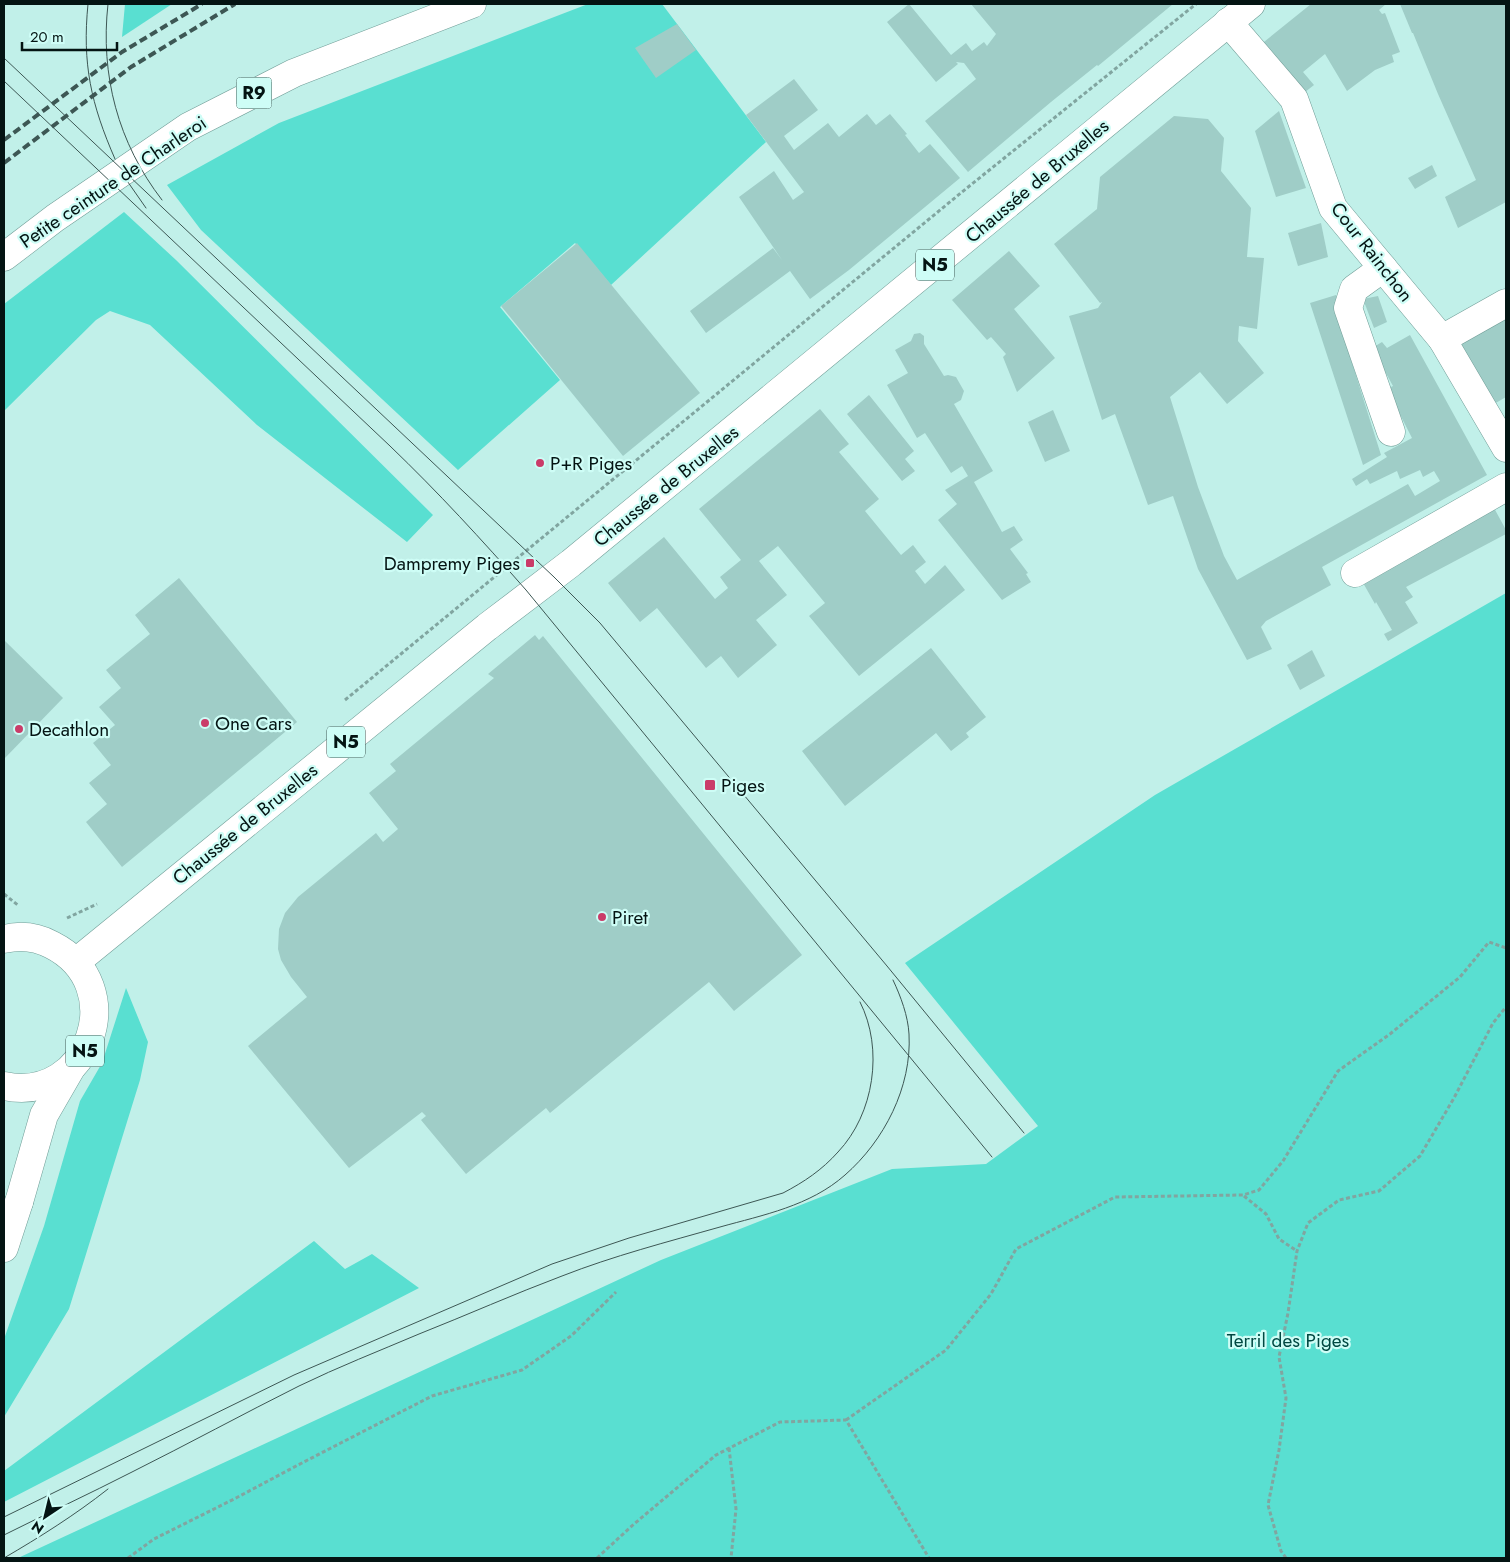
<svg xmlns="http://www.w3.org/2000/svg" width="1510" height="1562" font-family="Jost,sans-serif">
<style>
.green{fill:#59dfd1}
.building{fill:#9fcdc7}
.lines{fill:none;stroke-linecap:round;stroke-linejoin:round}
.minor-casing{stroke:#719e98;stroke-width:29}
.major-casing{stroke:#719e98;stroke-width:29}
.highway-casing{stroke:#719e98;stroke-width:29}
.path{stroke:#81a5a0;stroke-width:3;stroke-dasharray:4 2.5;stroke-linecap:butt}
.minor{stroke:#fff;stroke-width:28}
.major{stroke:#fff;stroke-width:28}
.highway{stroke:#fff;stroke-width:28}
.tram{stroke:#3d5754;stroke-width:1}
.rail{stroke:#3d5754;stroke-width:4;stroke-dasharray:8 4;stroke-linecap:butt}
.poi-dot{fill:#ca3c69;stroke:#cefdf6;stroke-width:2}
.labels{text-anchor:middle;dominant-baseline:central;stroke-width:4.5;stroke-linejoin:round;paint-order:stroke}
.shield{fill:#cefdf6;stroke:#415a57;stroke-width:1}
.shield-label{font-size:18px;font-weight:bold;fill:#041413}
.street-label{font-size:19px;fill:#041413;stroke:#cefdf6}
.poi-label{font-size:19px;fill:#041413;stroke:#cefdf6;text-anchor:start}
.park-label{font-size:19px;fill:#004842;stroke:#cefdf6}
</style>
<rect width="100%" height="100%" fill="#c1f0e9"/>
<g class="green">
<polygon points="125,4 172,4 122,37"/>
<polygon points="588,4 662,4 766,142 611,285 575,243 500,307 560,380 458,470 201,230 167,185 279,123"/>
<polygon points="124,212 176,260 433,515 407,542 257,425 150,325 110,311 96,320 4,411 4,304"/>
<polygon points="1506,593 1506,1558 18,1558 661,1260 892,1169 986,1164 1038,1126 905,963 1155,795"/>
<polygon points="126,988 148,1042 140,1080 69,1309 4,1417 4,1339 44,1226 80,1101 102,1063"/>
<polygon points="314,1241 345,1269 372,1254 419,1288 4,1502 4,1471"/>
</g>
<g class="building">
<polygon points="909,4 951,55 966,43 972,51 984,42 987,46 996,34 971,4 1173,4 1098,66 1097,65 1051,102 968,172 925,121 976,79 964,63 956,62 958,64 936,82 887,22"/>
<polygon points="1311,4 1386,4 1379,10 1382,14 1385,13 1400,52 1392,55 1394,62 1375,70 1347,91 1325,54 1303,72 1314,85 1295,100 1254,50"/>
<polygon points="1400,4 1506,4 1506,202 1458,228 1445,197 1476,180 1438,94 1413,33 1412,33"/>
<polygon points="677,24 696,50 656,78 635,48"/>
<polygon points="794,79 818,110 784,136 794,150 828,123 839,137 867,114 876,125 890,114 907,134 905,135 919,153 930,144 960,178 849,270 810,299 790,271 706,333 690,311 773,248 782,260 739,197 774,171 793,200 804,192 746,115"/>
<polygon points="1279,111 1306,188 1276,197 1255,131"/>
<polygon points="1174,116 1208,119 1224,138 1221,171 1251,208 1247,257 1264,258 1257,329 1239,326 1238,341 1264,373 1227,404 1200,372 1170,397 1198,487 1224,556 1237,580 1408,484 1415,496 1440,481 1434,471 1423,477 1420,470 1400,479 1397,471 1370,484 1367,479 1356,486 1352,479 1387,457 1384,453 1412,438 1387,389 1393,386 1372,348 1382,342 1387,348 1410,335 1487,475 1322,567 1331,585 1266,621 1261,627 1272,649 1247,660 1198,569 1173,496 1148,505 1115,414 1102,420 1069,316 1098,308 1102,302 1100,303 1054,244 1097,209 1100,177"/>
<polygon points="1432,165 1437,176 1415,189 1408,178"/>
<polygon points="1321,223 1328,257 1298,266 1288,233"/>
<polygon points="577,243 700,393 623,456 501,306"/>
<polygon points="1009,251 1040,286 1014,309 1055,358 1017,392 1003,357 1006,354 991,337 987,340 952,300"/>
<polygon points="1336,295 1346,326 1341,328 1381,455 1363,465 1310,303"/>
<polygon points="1378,296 1387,322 1374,328 1363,299"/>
<polygon points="1506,315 1506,397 1494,404 1459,341"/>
<polygon points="920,333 924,336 924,344 944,376 948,375 956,377 964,391 961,400 954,404 993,471 974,482 1002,532 1014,526 1023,540 1010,549 1028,573 1026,574 1031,582 1002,600 938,520 957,504 945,490 968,476 962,466 951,473 925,433 917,438 887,385 908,373 895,350 911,341 914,334"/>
<polygon points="869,395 914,451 905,459 915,471 902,481 847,414"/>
<polygon points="820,409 849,444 839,452 879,499 865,511 901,555 913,545 926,562 915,571 925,584 945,565 965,590 859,676 809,616 825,603 778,546 759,561 787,595 756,620 777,645 738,678 721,656 706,668 657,608 640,622 608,583 664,537 715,599 728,588 720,577 741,560 699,509"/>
<polygon points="1053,410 1070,451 1045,462 1028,422"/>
<polygon points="1494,508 1506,530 1506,534 1406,587 1413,597 1405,602 1418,623 1388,641 1384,634 1392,630 1376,602 1375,604 1362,581"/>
<polygon points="179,578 297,722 122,867 86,822 107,804 89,783 111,765 93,743 115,725 99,707 121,688 106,670 150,634 135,615"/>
<polygon points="535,635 539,640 543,636 802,955 734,1011 709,982 550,1113 546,1108 466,1174 421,1120 426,1116 422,1112 349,1168 248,1046 307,997 291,977 281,960 278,949 279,929 285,913 298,897 376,833 383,842 398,829 369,793 396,771 390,764 494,678 488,674"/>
<polygon points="4,640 63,698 4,759"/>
<polygon points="931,648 986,717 966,733 969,737 951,751 936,733 845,806 802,751"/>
<polygon points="1312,650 1325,676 1300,690 1287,665"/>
</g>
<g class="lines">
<g class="minor-casing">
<g id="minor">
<polyline points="1228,22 1294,99 1333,208 1442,339 1506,303"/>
<polyline points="1383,268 1354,289 1348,308 1391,432"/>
<polyline points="1442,339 1506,448"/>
<polyline points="1355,573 1506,487"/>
</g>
</g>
<g class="major-casing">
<g id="major">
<path d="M4,939c16,-4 33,-2 48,6 79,40 38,159 -48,141"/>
<polyline points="76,962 487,627 571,563 1251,4"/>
<polyline points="19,1202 44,1115 70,1070"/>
</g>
</g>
<g class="highway-casing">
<g id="highway">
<polyline points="4,257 55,218 188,127 294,73 472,4"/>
<polyline points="4,1248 19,1202"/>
</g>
</g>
<g class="path">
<polyline points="345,700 962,192 1196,4"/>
<polyline points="4,894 19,906"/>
<polyline points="67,918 97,904"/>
<polyline points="1244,1196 1266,1214 1279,1239 1297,1251"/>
<polyline points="846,1420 946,1350 991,1294 1016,1249 1115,1197 1243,1195 1259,1190 1283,1161 1338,1071 1390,1034 1460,977 1489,942 1506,948"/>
<polyline points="729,1448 736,1509 731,1558"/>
<polyline points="128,1558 154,1539 236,1498 298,1465 432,1396 522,1370 571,1336 616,1292"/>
<polyline points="597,1558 634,1524 716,1455 780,1422 846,1420 929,1558"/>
<polyline points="1286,1558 1281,1551 1268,1505 1279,1450 1286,1398 1279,1357 1288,1313 1297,1251 1308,1223 1339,1200 1379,1191 1420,1156 1454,1098 1493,1023 1506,1007"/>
</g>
<use href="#minor" class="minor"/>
<use href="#major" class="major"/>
<use href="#highway" class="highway"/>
<g class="tram">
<path d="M88,4c-6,60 3,100 27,155"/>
<path d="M108,4c-8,71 10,139 54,196"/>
<polyline points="4,58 554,577 600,623 887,966 1024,1133"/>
<path d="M4,81l386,365c48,46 92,94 136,144l466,567"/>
<polyline points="123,175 146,208"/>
<path d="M4,1517l290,-142 258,-111 77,-26 154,-45c21,-11 39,-23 55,-41 36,-38 46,-103 22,-150"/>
<path d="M4,1535c42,-21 85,-41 128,-63 56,-28 111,-58 167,-86 39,-19 80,-35 120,-52 48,-19 95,-40 143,-58 51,-20 105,-34 158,-49 43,-12 90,-21 125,-52 39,-34 67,-88 64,-141 -1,-18 -8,-37 -16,-54"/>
<path d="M4,1558c36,-21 71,-43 104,-69"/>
</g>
<g class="rail">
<polyline points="4,140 122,52 202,4"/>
<polyline points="4,163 131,67 235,4"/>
</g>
</g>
<g class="poi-dot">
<circle cx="540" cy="463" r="5"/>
<rect x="525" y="558" width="10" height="10" rx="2.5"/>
<circle cx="205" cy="723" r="5"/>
<circle cx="19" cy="729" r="5"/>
<rect x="704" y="779" width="12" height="12" rx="2.5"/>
<circle cx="602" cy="917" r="5"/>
</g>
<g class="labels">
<g class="shield">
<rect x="236.5" y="77.5" width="35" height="31" rx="4"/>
<rect x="916" y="249.5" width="38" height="31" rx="4"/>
<rect x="327" y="726.5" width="38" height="31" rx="4"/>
<rect x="66" y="1035.5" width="38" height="31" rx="4"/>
</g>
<g class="shield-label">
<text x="254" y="93">R9</text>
<text x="935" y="265">N5</text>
<text x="346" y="742">N5</text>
<text x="85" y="1051">N5</text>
</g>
<g class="street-label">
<text transform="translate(1037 181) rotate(-40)">Chaussée de Bruxelles</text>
<text transform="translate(113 182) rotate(-34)">Petite ceinture de Charleroi</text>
<text transform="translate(1372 252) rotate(52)">Cour Rainchon</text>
<text transform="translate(666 486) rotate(-39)">Chaussée de Bruxelles</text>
<text transform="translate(245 824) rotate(-39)">Chaussée de Bruxelles</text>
</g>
<g class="poi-label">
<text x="550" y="463">P+R Piges</text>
<text x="520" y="563" text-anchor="end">Dampremy Piges</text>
<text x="215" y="723">One Cars</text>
<text x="29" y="729">Decathlon</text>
<text x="721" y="785">Piges</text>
<text x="612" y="917">Piret</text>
</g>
<g class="park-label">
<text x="1288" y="1340">Terril des Piges</text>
</g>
</g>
<rect width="1510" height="1562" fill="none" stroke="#041413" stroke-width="10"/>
<g transform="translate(45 1517) rotate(215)" stroke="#cefdf6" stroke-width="4" paint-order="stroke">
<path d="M0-4L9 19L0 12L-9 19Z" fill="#041413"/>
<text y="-8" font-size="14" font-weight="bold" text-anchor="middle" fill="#041413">N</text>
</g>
<path d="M22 42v8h95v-8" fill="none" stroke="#041413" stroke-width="2.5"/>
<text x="30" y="42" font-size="15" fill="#041413" stroke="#cefdf6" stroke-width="4" paint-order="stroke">20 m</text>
</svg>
